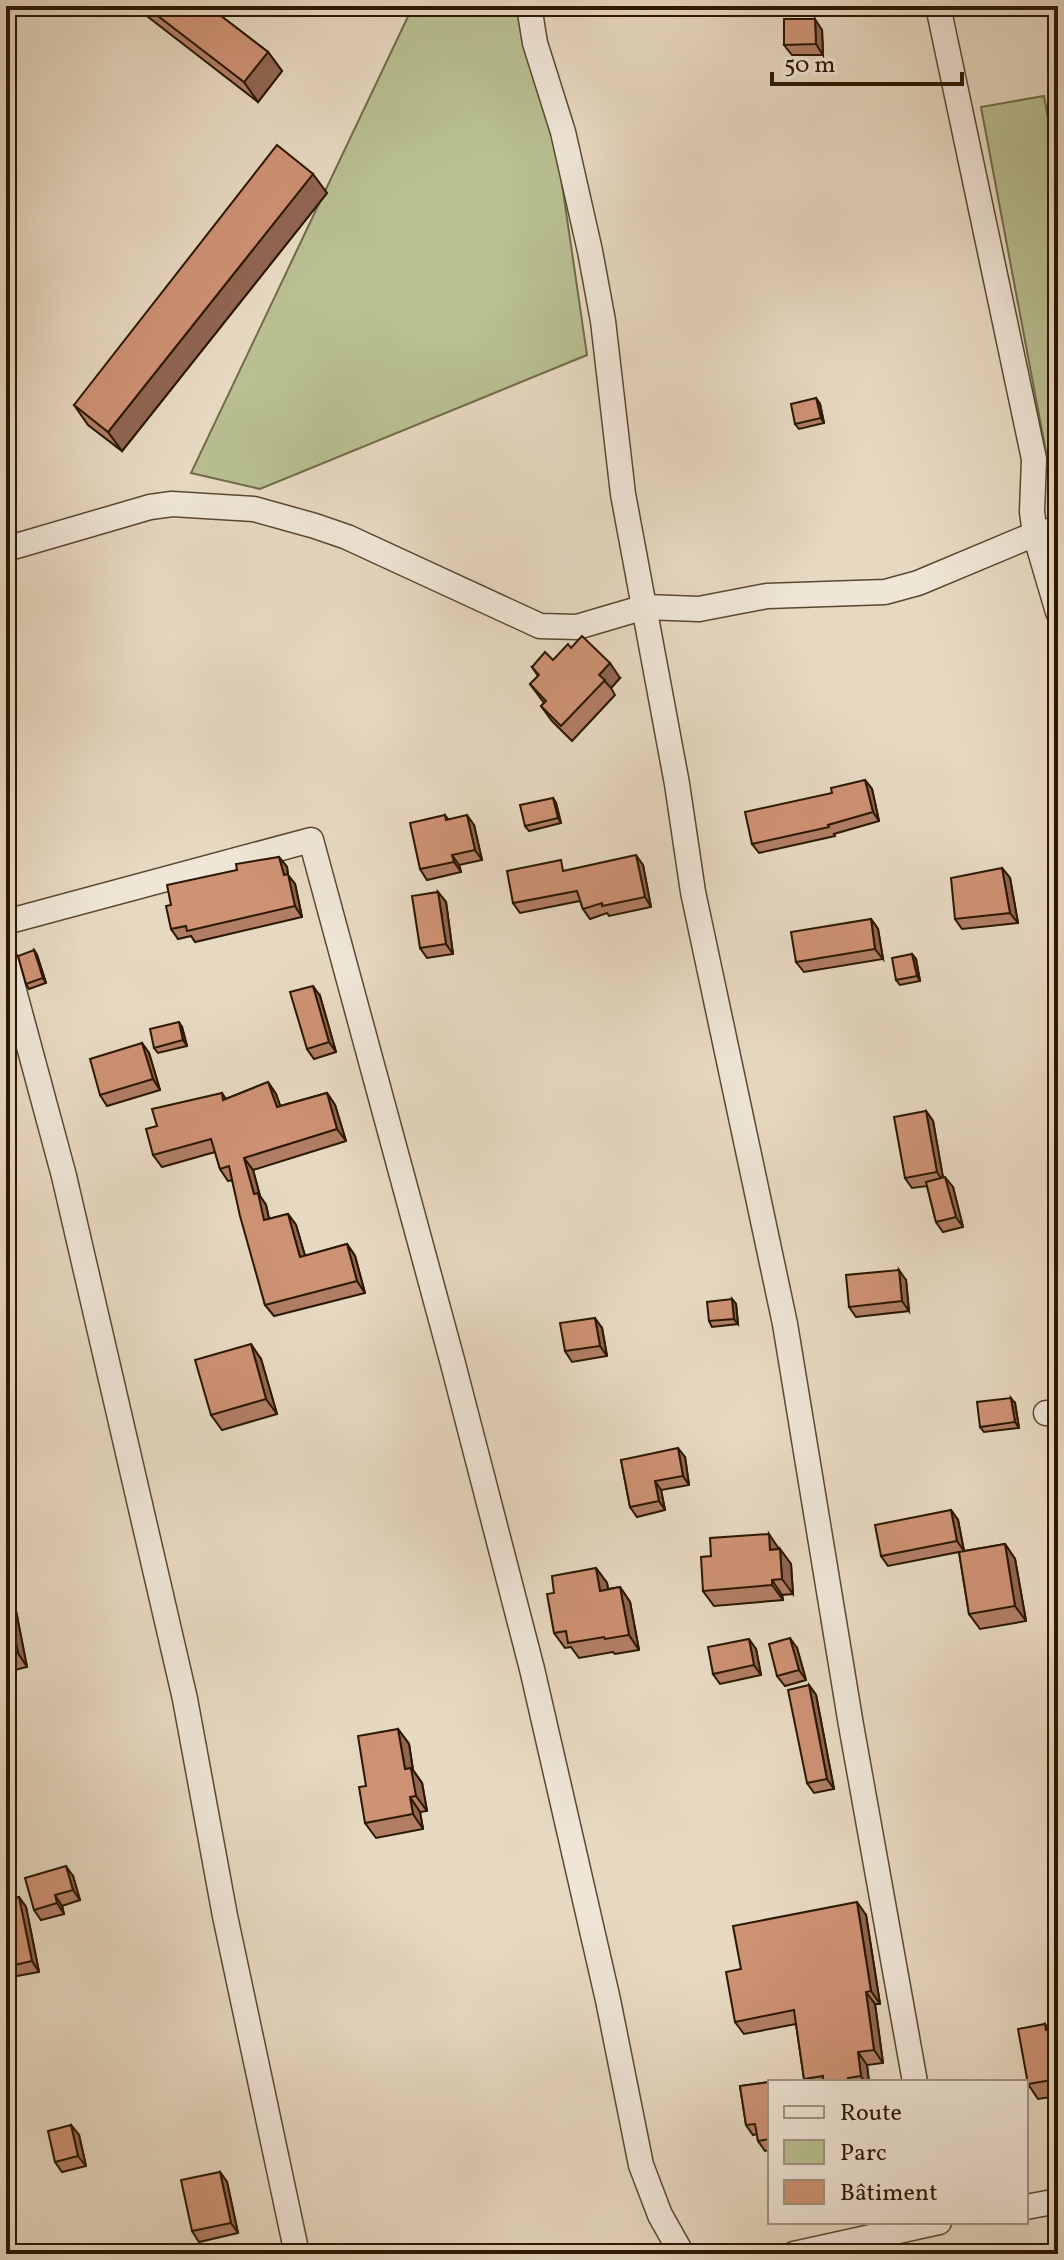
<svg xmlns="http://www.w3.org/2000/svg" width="1064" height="2260" font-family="Vollkorn,serif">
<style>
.green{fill:#b8bf91;stroke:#716b48;stroke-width:2}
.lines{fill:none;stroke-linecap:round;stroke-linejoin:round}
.minor-casing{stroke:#594830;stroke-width:27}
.minor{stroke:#efe6d7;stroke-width:24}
.wall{fill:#b17e64;stroke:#2a1700;stroke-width:2}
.shaded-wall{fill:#906651;stroke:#2a1700;stroke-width:2}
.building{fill:#ce9274;stroke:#2a1700;stroke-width:2}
</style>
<rect width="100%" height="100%" fill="#e7d9c1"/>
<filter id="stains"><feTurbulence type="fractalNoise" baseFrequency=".0025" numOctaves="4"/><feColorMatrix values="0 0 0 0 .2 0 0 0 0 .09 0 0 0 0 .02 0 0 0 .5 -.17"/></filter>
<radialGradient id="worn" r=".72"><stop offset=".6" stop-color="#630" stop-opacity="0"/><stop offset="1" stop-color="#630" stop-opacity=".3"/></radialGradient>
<g class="green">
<polygon points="413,6 536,6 587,355 260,489 191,473"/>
<polygon points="1044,96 1058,173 1058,499 1055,500 981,107"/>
</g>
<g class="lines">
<g class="minor-casing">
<g id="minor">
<polyline points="529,6 535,43 563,132 590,251 603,321 623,494 677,784 693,892 785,1324 851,1725 915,2082"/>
<polyline points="938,6 1034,459 1032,512 1035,534 1058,612"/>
<polyline points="6,549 150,507 172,504 254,509 315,526 347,537 540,626 577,627 645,607 699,609 767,596 885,592 918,583 1035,534 1058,529"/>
<polyline points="6,922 311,840 452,1360 532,1669 608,2000 641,2165 660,2215 682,2254"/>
<polyline points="6,961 64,1176 185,1699 225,1916 297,2254"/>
<polyline points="1046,1413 1058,1414"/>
<polyline points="1026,2207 1058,2201"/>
<polyline points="794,2254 939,2222"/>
</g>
</g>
<use href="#minor" class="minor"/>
</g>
<g class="wall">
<polygon points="134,6 208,6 268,52 282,71 258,102"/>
<polygon points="822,30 823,55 792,55 784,45"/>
<polygon points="327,193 122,451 88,425 74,405"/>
<polygon points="816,398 820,404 824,423 799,429 795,424"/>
<polygon points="532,667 620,678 611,688 615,695 572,741 552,721 541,706 544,703 530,684 538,676"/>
<polygon points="865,780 872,789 879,821 834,834 835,836 759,853 752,844 832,793"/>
<polygon points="553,798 556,803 561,823 529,831 525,826"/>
<polygon points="445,815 448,819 474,825 482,860 459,865 461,872 427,880 420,869"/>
<polygon points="279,857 287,867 288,875 295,884 302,917 195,942 191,936 178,939 171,929 171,905 237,870"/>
<polygon points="643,865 651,907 609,916 607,913 590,919 583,909 580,901 520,913 513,903 568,870"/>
<polygon points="1002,868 1010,878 1018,923 962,929 955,919"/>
<polygon points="438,892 446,902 453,954 427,958 420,948"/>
<polygon points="871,919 878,929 883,959 804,972 796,962"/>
<polygon points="34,950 37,955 46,983 29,989 26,984"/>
<polygon points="912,954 916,959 920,981 900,985 896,980"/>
<polygon points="320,996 336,1052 314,1059 307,1049"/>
<polygon points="182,1027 187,1046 158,1053 154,1048"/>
<polygon points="142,1043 149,1053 160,1090 107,1106 100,1095"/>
<polygon points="268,1082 276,1094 280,1106 327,1093 335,1105 346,1141 253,1170 260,1196 266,1205 269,1219 288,1214 296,1225 305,1256 347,1244 355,1256 365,1293 274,1316 265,1305 232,1180 228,1181 220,1169 215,1152 162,1167 153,1155 222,1093 226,1099"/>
<polygon points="926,1111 933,1121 943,1178 953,1187 963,1227 943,1232 936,1222 927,1186 912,1188 905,1178"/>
<polygon points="906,1280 909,1311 856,1317 849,1307"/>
<polygon points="732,1299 736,1304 738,1324 712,1327 709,1321"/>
<polygon points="602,1328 607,1356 572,1362 565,1351"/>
<polygon points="261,1359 277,1414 222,1430 211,1415"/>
<polygon points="1015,1403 1019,1428 984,1432 980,1427"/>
<polygon points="685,1457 689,1485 661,1490 665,1510 637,1517 630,1507 621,1460"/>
<polygon points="951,1510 958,1520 964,1551 1005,1544 1015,1559 1026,1621 980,1629 969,1614 959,1552 888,1566 881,1556"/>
<polygon points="780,1549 791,1564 793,1594 782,1595 783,1600 714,1606 703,1591"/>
<polygon points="596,1568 607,1583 608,1589 620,1587 630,1602 639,1650 615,1654 613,1652 579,1658 571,1647 565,1648 554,1633 554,1593"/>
<polygon points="6,1597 16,1611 27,1667 6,1672"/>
<polygon points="797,1648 806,1680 785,1686 777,1676"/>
<polygon points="756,1649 761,1675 720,1684 713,1674"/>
<polygon points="809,1685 816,1695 834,1789 814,1793 807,1783"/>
<polygon points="398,1729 409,1744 413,1770 422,1783 427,1811 420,1812 423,1829 376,1838 365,1823 366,1786"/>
<polygon points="73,1876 80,1900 62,1906 64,1914 41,1920 34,1910"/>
<polygon points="19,1897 26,1907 39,1972 6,1978 6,1900"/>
<polygon points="866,1915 880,2004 875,2004 883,2063 867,2065 869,2082 806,2082 804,2079 796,2024 744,2034 735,2022 741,1969"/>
<polygon points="1045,2024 1049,2029 1058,2028 1058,2096 1038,2099 1028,2084"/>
<polygon points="784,2080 785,2082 770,2082 770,2150 765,2151 758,2141 757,2134 753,2135 746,2125 740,2086"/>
<polygon points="71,2125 79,2135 86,2166 62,2172 55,2162"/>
<polygon points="220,2172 227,2182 238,2233 199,2242 192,2231"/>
</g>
<g class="shaded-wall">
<polygon points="815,19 822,30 823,55 816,44"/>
<polygon points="268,52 282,71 258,102 244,82"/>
<polygon points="313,174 327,193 122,451 108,432"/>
<polygon points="816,398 820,404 824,423 821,418"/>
<polygon points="610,663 620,678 611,688 599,675"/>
<polygon points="865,780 872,789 879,821 873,812"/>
<polygon points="553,798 556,803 561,823 558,818"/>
<polygon points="467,815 474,825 482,860 475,850"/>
<polygon points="452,855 459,865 461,872 454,862"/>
<polygon points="636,855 643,865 651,907 645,897"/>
<polygon points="279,857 287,867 288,875 295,884 302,917 295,906 284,875"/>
<polygon points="1002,868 1010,878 1018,923 1010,913"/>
<polygon points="438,892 446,902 453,954 446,944"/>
<polygon points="871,919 878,929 883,959 875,949"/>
<polygon points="34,950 37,955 46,983 43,978"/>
<polygon points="912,954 916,959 920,981 917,976"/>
<polygon points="313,986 320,996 336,1052 329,1042"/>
<polygon points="179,1022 182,1027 187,1046 183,1040"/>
<polygon points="142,1043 149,1053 160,1090 153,1079"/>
<polygon points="268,1082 276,1094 285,1119 277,1107"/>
<polygon points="327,1093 335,1105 346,1141 337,1129"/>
<polygon points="926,1111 933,1121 944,1183 937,1172"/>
<polygon points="244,1158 253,1170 260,1196 266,1205 272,1232 264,1220 254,1194"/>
<polygon points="945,1177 953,1187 963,1227 956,1217"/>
<polygon points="288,1214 296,1225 309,1269 300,1257"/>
<polygon points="347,1244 355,1256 365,1293 357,1281"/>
<polygon points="899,1270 906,1280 909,1311 902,1301"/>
<polygon points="732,1299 736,1304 738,1324 734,1319"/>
<polygon points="595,1318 602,1328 607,1356 600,1346"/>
<polygon points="251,1344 261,1359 277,1414 266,1399"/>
<polygon points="1011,1398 1015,1403 1019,1428 1015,1422"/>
<polygon points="678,1448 685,1457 689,1485 683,1476"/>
<polygon points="655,1481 661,1490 665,1510 659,1501"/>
<polygon points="951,1510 958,1520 964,1551 957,1541"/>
<polygon points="769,1534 779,1549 770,1550"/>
<polygon points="1005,1544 1015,1559 1026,1621 1015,1606"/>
<polygon points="780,1549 791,1564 793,1594 782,1579"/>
<polygon points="596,1568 607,1583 611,1606 600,1591"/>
<polygon points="772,1580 782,1595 783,1600 772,1585"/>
<polygon points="620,1587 630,1602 639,1650 629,1635"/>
<polygon points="6,1597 16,1611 27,1667 18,1653"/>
<polygon points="790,1638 797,1648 806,1680 799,1670"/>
<polygon points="749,1639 756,1649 761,1675 754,1665"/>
<polygon points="809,1685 816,1695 834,1789 827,1779"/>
<polygon points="398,1729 409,1744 413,1770 422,1783 427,1811 416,1796 405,1769"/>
<polygon points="410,1797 420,1812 423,1829 413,1814"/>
<polygon points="66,1866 73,1876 80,1900 73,1890"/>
<polygon points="55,1895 62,1906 64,1914 57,1903"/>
<polygon points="19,1897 26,1907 39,1972 32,1961"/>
<polygon points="857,1902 866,1915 880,2004 871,1991"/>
<polygon points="866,1992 875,2004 883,2063 874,2050"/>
<polygon points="858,2052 867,2065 869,2082 865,2082 861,2076"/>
<polygon points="71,2125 79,2135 86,2166 78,2156"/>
<polygon points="220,2172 227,2182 238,2233 231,2223"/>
</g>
<g class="building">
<polygon points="145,6 208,6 268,52 244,82"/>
<polygon points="784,19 815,19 816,44 784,45"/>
<polygon points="277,145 313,174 108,432 74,405"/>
<polygon points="816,398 821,418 795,424 791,404"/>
<polygon points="582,636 610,663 599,675 605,680 561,726 541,706 546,701 530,684 539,675 532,667 545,652 553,660 568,644 571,648"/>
<polygon points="865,780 873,812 828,825 829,827 752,844 745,812 832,793 831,788"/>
<polygon points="553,798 558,818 525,826 520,805"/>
<polygon points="445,815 446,820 467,815 475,850 452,855 454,862 420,869 410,823"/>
<polygon points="636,855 645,897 602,906 602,903 583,909 577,891 513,903 507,871 561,860 563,871"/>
<polygon points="279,857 284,875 288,874 295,906 187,931 186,926 171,929 166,906 171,905 167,885 237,870 236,864"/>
<polygon points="1002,868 1010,913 955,919 951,878"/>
<polygon points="438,892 446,944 420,948 412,896"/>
<polygon points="871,919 875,949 796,962 791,932"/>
<polygon points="34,950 43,978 26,984 18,956"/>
<polygon points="912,954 917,976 896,980 892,958"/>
<polygon points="313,986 329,1042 307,1049 290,992"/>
<polygon points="179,1022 183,1040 154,1048 150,1029"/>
<polygon points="142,1043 153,1079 100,1095 90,1059"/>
<polygon points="268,1082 277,1107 327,1093 337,1129 244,1158 254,1194 258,1193 264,1220 288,1214 300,1257 347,1244 357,1281 265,1305 240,1216 229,1166 220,1169 211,1139 153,1155 146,1129 157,1126 152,1109 222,1093 223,1100"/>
<polygon points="926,1111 937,1172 905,1178 894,1117"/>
<polygon points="945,1177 956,1217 936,1222 926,1182"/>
<polygon points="899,1270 902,1301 849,1307 846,1275"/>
<polygon points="732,1299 734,1319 709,1321 707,1302"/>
<polygon points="595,1318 600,1346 565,1351 560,1323"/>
<polygon points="251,1344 266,1399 211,1415 195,1360"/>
<polygon points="1011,1398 1015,1422 980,1427 977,1402"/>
<polygon points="678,1448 683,1476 655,1481 659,1501 630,1507 621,1460"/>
<polygon points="951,1510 957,1541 881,1556 875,1525"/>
<polygon points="769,1534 770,1550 780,1549 782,1579 772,1580 772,1585 703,1591 701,1557 711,1556 710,1538"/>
<polygon points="1005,1544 1015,1606 969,1614 959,1552"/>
<polygon points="596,1568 600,1591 620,1587 629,1635 605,1639 604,1637 568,1643 566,1631 554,1633 547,1594 554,1593 552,1576"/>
<polygon points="6,1597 18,1653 6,1656"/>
<polygon points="790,1638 799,1670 777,1676 769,1644"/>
<polygon points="749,1639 754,1665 713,1674 708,1647"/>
<polygon points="809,1685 827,1779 807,1783 788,1690"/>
<polygon points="398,1729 405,1769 411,1768 416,1796 410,1797 413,1814 365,1823 359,1787 366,1786 358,1736"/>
<polygon points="66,1866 73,1890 55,1895 57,1903 34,1910 25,1878"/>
<polygon points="19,1897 32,1961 6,1967 6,1900"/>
<polygon points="857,1902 871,1991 866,1992 874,2050 858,2052 861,2076 848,2078 848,2082 823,2082 823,2076 804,2079 794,2010 735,2022 726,1972 741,1969 733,1926"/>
<polygon points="1045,2024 1046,2030 1058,2028 1058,2079 1028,2084 1018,2029"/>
<polygon points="784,2080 784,2082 770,2082 770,2139 758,2141 755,2124 746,2125 740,2086"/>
<polygon points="71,2125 78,2156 55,2162 48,2131"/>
<polygon points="220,2172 231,2223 192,2231 181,2180"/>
</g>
<rect width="1064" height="2260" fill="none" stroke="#e7d9c1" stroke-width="32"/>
<rect x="8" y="8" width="1048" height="2244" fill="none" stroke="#2a1700" stroke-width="4"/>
<rect x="16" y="16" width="1032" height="2228" fill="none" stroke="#2a1700" stroke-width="2"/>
<rect x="768" y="2080" width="260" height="144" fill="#efe6d7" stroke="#a09381" stroke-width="2"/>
<rect x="784" y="2106" width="40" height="12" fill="#efe6d7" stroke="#a09381" stroke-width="2"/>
<text x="840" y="2120" font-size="24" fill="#2a1700">Route</text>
<rect x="784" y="2140" width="40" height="24" fill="#b8bf91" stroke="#a09381" stroke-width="2"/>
<text x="840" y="2160" font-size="24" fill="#2a1700">Parc</text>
<rect x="784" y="2180" width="40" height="24" fill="#ce9274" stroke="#a09381" stroke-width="2"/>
<text x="840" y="2200" font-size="24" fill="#2a1700">Bâtiment</text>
<path d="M772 72v12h190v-12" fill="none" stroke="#2a1700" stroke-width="4"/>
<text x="784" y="72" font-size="24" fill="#2a1700" stroke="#efe6d7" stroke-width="6" paint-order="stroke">50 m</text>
<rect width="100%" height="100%" filter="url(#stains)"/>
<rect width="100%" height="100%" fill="url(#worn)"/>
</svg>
